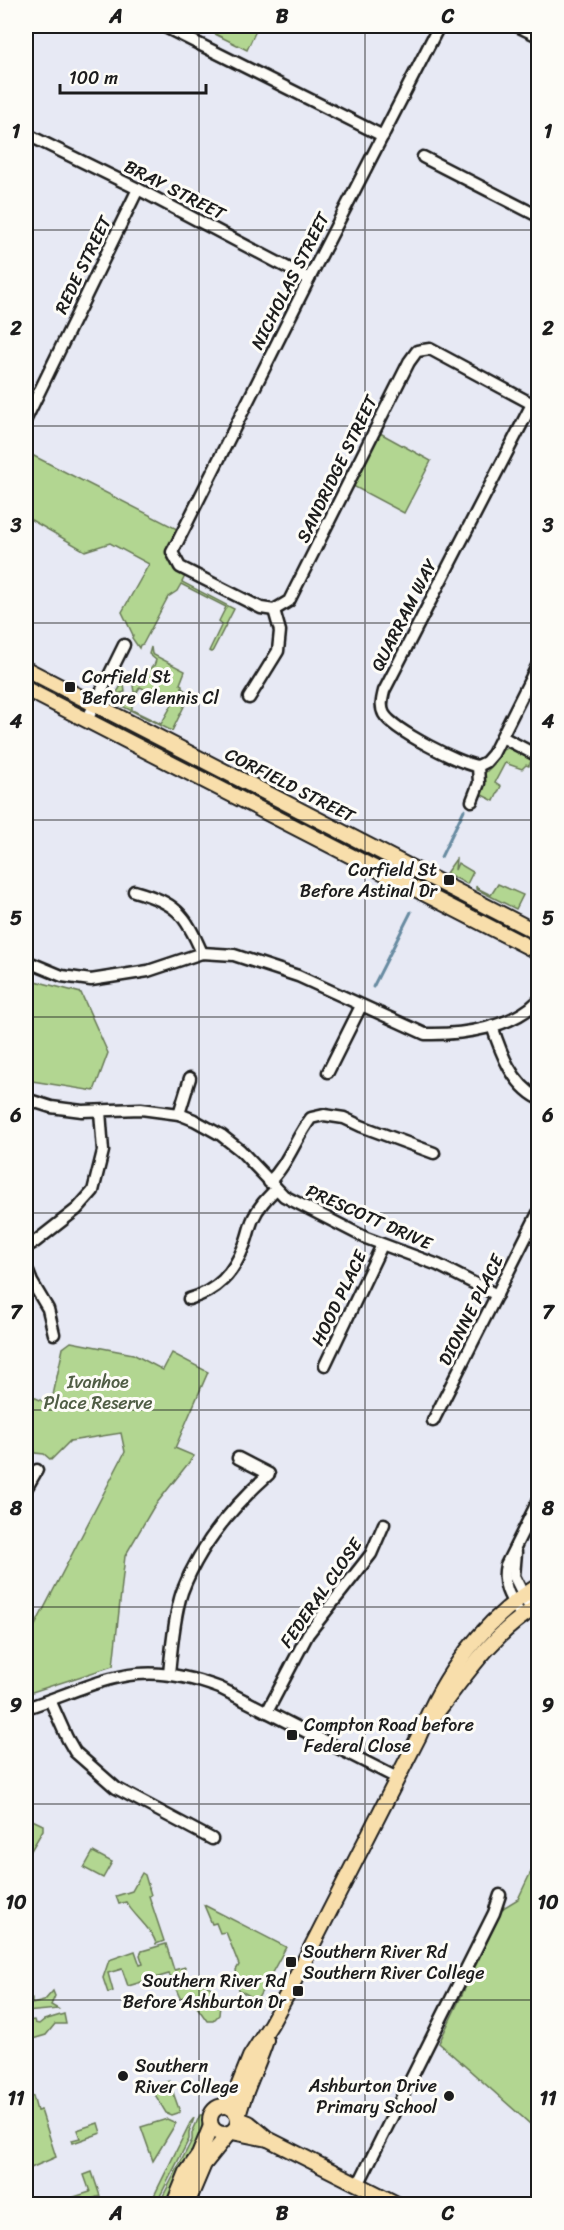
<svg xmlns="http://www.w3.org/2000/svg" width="564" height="2230" font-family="Sriracha,sans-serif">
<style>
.green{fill:#b2d691;stroke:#677956;stroke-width:1.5}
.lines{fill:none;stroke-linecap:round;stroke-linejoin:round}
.stream{stroke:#688ba1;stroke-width:3}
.minor-casing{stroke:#1c1c1c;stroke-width:15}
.major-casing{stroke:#1c1c1c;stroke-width:18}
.minor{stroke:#fdfcf7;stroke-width:10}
.major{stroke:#f8deab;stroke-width:14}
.grid{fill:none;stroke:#1c1c1c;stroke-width:1.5;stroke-opacity:0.55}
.poi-dot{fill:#1c1c1c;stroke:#fdfcf7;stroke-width:2}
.labels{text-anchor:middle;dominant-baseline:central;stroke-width:6;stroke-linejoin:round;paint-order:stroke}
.street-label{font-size:18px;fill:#1c1c1c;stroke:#fdfcf7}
.poi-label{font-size:18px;fill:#1c1c1c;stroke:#fdfcf7;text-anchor:start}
.park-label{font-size:18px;fill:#505d45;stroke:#fdfcf7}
.neatline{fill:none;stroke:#1c1c1c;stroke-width:2}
.grid-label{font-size:20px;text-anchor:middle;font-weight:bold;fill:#1c1c1c}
</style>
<rect width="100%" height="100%" fill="#e7e9f4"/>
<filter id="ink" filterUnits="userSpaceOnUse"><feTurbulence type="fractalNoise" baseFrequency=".0167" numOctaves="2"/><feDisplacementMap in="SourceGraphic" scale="12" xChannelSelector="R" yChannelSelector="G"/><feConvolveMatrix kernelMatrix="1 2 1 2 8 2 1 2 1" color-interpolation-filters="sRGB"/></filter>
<g filter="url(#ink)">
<g class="green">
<polygon points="199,26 258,26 247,50"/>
<polygon points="380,433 431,461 404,513 353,486"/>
<path d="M26,452l151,77c-10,20 -13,33 8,47l-3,6 52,27 -22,43 -3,-1 13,-27 -3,-3 7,-14 -45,-23 -4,7 -9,6 -25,47 -3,1 -1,3 -7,-10 1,-3 -11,-23 27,-48 -39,-21 -25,8 -59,-34z"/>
<polygon points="151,647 152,654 185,671 180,684 182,685 182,688 190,694 172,731 120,705 116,694 129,672 124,684 125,692 118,694 122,705 132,703 132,710 161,724 173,703 140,687 137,692 134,692 133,686 136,682 141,684 152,666 154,666 156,660 149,654"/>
<polygon points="508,748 532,758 529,766 526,765 522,769 505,763 495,782 501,786 494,801 480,794 484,782 484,774 494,764 502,750"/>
<polygon points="456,859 455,870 458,863 473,872 467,884 446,873"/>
<polygon points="498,884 523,895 516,909 476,889 476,886 477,888 491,895"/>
<polygon points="26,977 35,981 81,993 108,1053 94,1091 32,1081 26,1078"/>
<polygon points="71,1342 133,1354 163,1370 172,1353 208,1372 175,1448 194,1456 153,1508 125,1556 113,1666 26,1694 26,1643 125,1452 121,1433 70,1441 51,1460 44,1454 35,1453 27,1394 51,1405 63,1348"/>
<polygon points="26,1817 43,1825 43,1830 26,1859"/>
<polygon points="93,1852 112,1862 103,1878 84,1868"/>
<polygon points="538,1857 538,2131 439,2043 503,1908 518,1899"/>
<path d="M142,1873l3,2 6,20 -2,1 15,45 -8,3c-3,-14 -22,-28 -30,-42l-7,2 -3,-8 16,-5z"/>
<polygon points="204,1905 286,1947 257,2000 239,1990 236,1970 239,1965 226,1932 220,1933 216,1923 212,1924"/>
<polygon points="166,1944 174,1970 185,1967 183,1975 210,1987 220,2005 219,2015 213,2021 207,2021 195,2004 193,2005 189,1996 180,1998 169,1974 128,1986 122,1969 108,1973 113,1991 108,1993 103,1978 109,1960 135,1951 140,1965 143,1964 140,1955 142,1951"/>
<polygon points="53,1991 55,1996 51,2005 58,2009 26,2012 26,1998 32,1999 32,2004 44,2001"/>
<polygon points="64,2014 66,2024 55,2024 46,2035 26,2041 27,2021 34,2020 35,2023 39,2024 44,2020"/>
<polygon points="169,2081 180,2112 171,2115 166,2113 151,2088"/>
<polygon points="33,2096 37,2111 41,2110 56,2157 26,2170 26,2099"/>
<polygon points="200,2115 203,2115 203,2138 171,2204 159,2204 192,2140 192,2133"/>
<polygon points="194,2118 189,2132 189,2139 156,2204 150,2204 190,2123"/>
<polygon points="167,2119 176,2123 153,2161 141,2127"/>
<polygon points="98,2123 101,2133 73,2143 72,2140 80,2138 77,2130"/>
<polygon points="92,2172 100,2196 76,2204 74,2197 90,2192 84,2175"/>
</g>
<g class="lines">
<g class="stream">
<polyline points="441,857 464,810"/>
<polyline points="373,987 411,912"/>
</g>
<g class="minor-casing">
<g id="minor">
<polyline points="163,26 383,136"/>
<polyline points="439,26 309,279 178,541 172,552 180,567 261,608 274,610 289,601 409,362 417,351 430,349 538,407"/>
<polyline points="517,26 538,36"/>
<polyline points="26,134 138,189 309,279"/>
<polyline points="423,157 538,216"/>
<polyline points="26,419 138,189"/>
<polyline points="249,698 278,651 280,631 274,610"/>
<polyline points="87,720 124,645"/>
<polyline points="502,737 538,756"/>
<polyline points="478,766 486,762 493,754 538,664"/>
<path d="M472,801l7,-18 -1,-17c-18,-2 -85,-36 -94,-52 -4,-7 -2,-15 0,-23l148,-287"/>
<path d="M134,891c42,12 51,22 68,62"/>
<path d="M26,961l36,15 29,4 57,-9 54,-18 32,2 64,21 127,58c38,1 86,-6 113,-33"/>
<path d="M492,1026c9,27 20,58 46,72"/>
<polyline points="328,1072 361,1006"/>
<polyline points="26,1099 51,1107 82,1111 141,1109 179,1114 194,1120 221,1135 240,1150 284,1196 366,1238 438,1265 497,1295"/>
<polyline points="179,1114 190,1078"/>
<path d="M269,1182c19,-18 26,-43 42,-64l13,-3 20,3 17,8 73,27"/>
<polyline points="26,1247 35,1242 77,1209 93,1191 103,1151 100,1111"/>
<polyline points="26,1267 32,1282 48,1309 54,1334"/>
<path d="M189,1299c28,-8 44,-25 55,-53 4,-9 5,-18 9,-27 5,-12 14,-21 23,-30"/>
<polyline points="325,1365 382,1245"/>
<polyline points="433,1421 538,1213"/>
<polyline points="26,1489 37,1470"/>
<polyline points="516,1552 514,1576 531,1610"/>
<path d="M522,1617c-11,-18 -21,-31 -16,-52l32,-64"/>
<path d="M169,1674c2,-22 6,-62 13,-82 17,-45 51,-86 87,-118l-31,-16"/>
<polyline points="50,1700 67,1738 75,1752 116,1788 212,1839"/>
<path d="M26,1708c77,-25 110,-52 194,-20l177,90"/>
<polyline points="267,1712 308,1634 371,1554 384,1524"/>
<polyline points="358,2185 494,1913 500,1895"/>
</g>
</g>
<g class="major-casing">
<g id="major">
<polyline points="26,669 538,933"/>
<polyline points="26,689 538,952"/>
<path d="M431,1720c32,-41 62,-88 107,-114"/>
<circle cx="224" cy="2120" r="14"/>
<path d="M224,2106l14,-19 12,-30 21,-33 19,-35 129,-253c24,-61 64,-116 119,-150"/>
<path d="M238,2117c6,-27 20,-51 28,-77"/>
<polyline points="239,2119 249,2123 268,2139 397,2204"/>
<polyline points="232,2132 268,2139"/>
<polyline points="174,2204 187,2172 199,2155 211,2126"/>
<polyline points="187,2204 204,2164 229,2133"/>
</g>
</g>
<use href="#minor" class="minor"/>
<use href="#major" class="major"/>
</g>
</g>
<path class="grid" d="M199,26v2178M365,26v2178M26,230h512M26,426h512M26,623h512M26,820h512M26,1017h512M26,1213h512M26,1410h512M26,1607h512M26,1804h512M26,2000h512"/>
<g class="poi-dot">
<rect x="64" y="681" width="12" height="12" rx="3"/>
<rect x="443" y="874" width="12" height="12" rx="3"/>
<rect x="286" y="1729" width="12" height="12" rx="3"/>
<rect x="285" y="1956" width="12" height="12" rx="3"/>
<rect x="292" y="1985" width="12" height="12" rx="3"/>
<circle cx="123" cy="2076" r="6"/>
<circle cx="449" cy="2096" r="6"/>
</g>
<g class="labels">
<g class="street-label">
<text transform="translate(175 190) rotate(27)">BRAY STREET</text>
<text transform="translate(83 265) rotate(-64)">REDE STREET</text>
<text transform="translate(290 281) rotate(-63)">NICHOLAS STREET</text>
<text transform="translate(337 469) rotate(-64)">SANDRIDGE STREET</text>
<text transform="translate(404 615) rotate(-63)">QUARRAM WAY</text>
<text transform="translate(290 785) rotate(27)">CORFIELD STREET</text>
<text transform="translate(369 1217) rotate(24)">PRESCOTT DRIVE</text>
<text transform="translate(339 1298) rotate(-64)">HOOD PLACE</text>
<text transform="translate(471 1310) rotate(-63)">DIONNE PLACE</text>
<text transform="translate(321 1593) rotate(-55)">FEDERAL CLOSE</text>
</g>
<g class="poi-label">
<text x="82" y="677">Corfield St<tspan x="82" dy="21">Before Glennis Cl</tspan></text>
<text x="437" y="870" text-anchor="end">Corfield St<tspan x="437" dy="21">Before Astinal Dr</tspan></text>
<text x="304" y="1725">Compton Road before<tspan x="304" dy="21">Federal Close</tspan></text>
<text x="303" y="1952">Southern River Rd<tspan x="303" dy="21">Southern River College</tspan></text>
<text x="286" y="1981" text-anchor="end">Southern River Rd<tspan x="286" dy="21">Before Ashburton Dr</tspan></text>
<text x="135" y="2066">Southern<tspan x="135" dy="21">River College</tspan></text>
<text x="437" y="2086" text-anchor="end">Ashburton Drive<tspan x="437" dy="21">Primary School</tspan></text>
</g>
<g class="park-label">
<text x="98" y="1382">Ivanhoe<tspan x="98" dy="21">Place Reserve</tspan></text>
</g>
</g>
<rect width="564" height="2230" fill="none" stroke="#fdfcf7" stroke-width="66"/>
<path d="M60 84v9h146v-9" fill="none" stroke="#1c1c1c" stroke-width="3"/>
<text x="69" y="84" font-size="18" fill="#1c1c1c" stroke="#fdfcf7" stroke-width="4.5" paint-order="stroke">100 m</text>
<rect x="33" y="33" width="498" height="2164" class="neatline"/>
<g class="grid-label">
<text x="116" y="23">A</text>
<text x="282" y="23">B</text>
<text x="448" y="23">C</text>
<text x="16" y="138">1</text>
<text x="548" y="138">1</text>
<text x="16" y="335">2</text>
<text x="548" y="335">2</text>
<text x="16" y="532">3</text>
<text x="548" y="532">3</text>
<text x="16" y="728">4</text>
<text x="548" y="728">4</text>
<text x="16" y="925">5</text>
<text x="548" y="925">5</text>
<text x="16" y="1122">6</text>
<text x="548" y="1122">6</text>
<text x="16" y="1319">7</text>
<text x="548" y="1319">7</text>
<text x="16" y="1515">8</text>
<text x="548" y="1515">8</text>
<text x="16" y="1712">9</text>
<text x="548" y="1712">9</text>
<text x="16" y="1909">10</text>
<text x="548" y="1909">10</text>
<text x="16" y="2105">11</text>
<text x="548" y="2105">11</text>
<text x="116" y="2220">A</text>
<text x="282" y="2220">B</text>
<text x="448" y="2220">C</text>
</g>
</svg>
